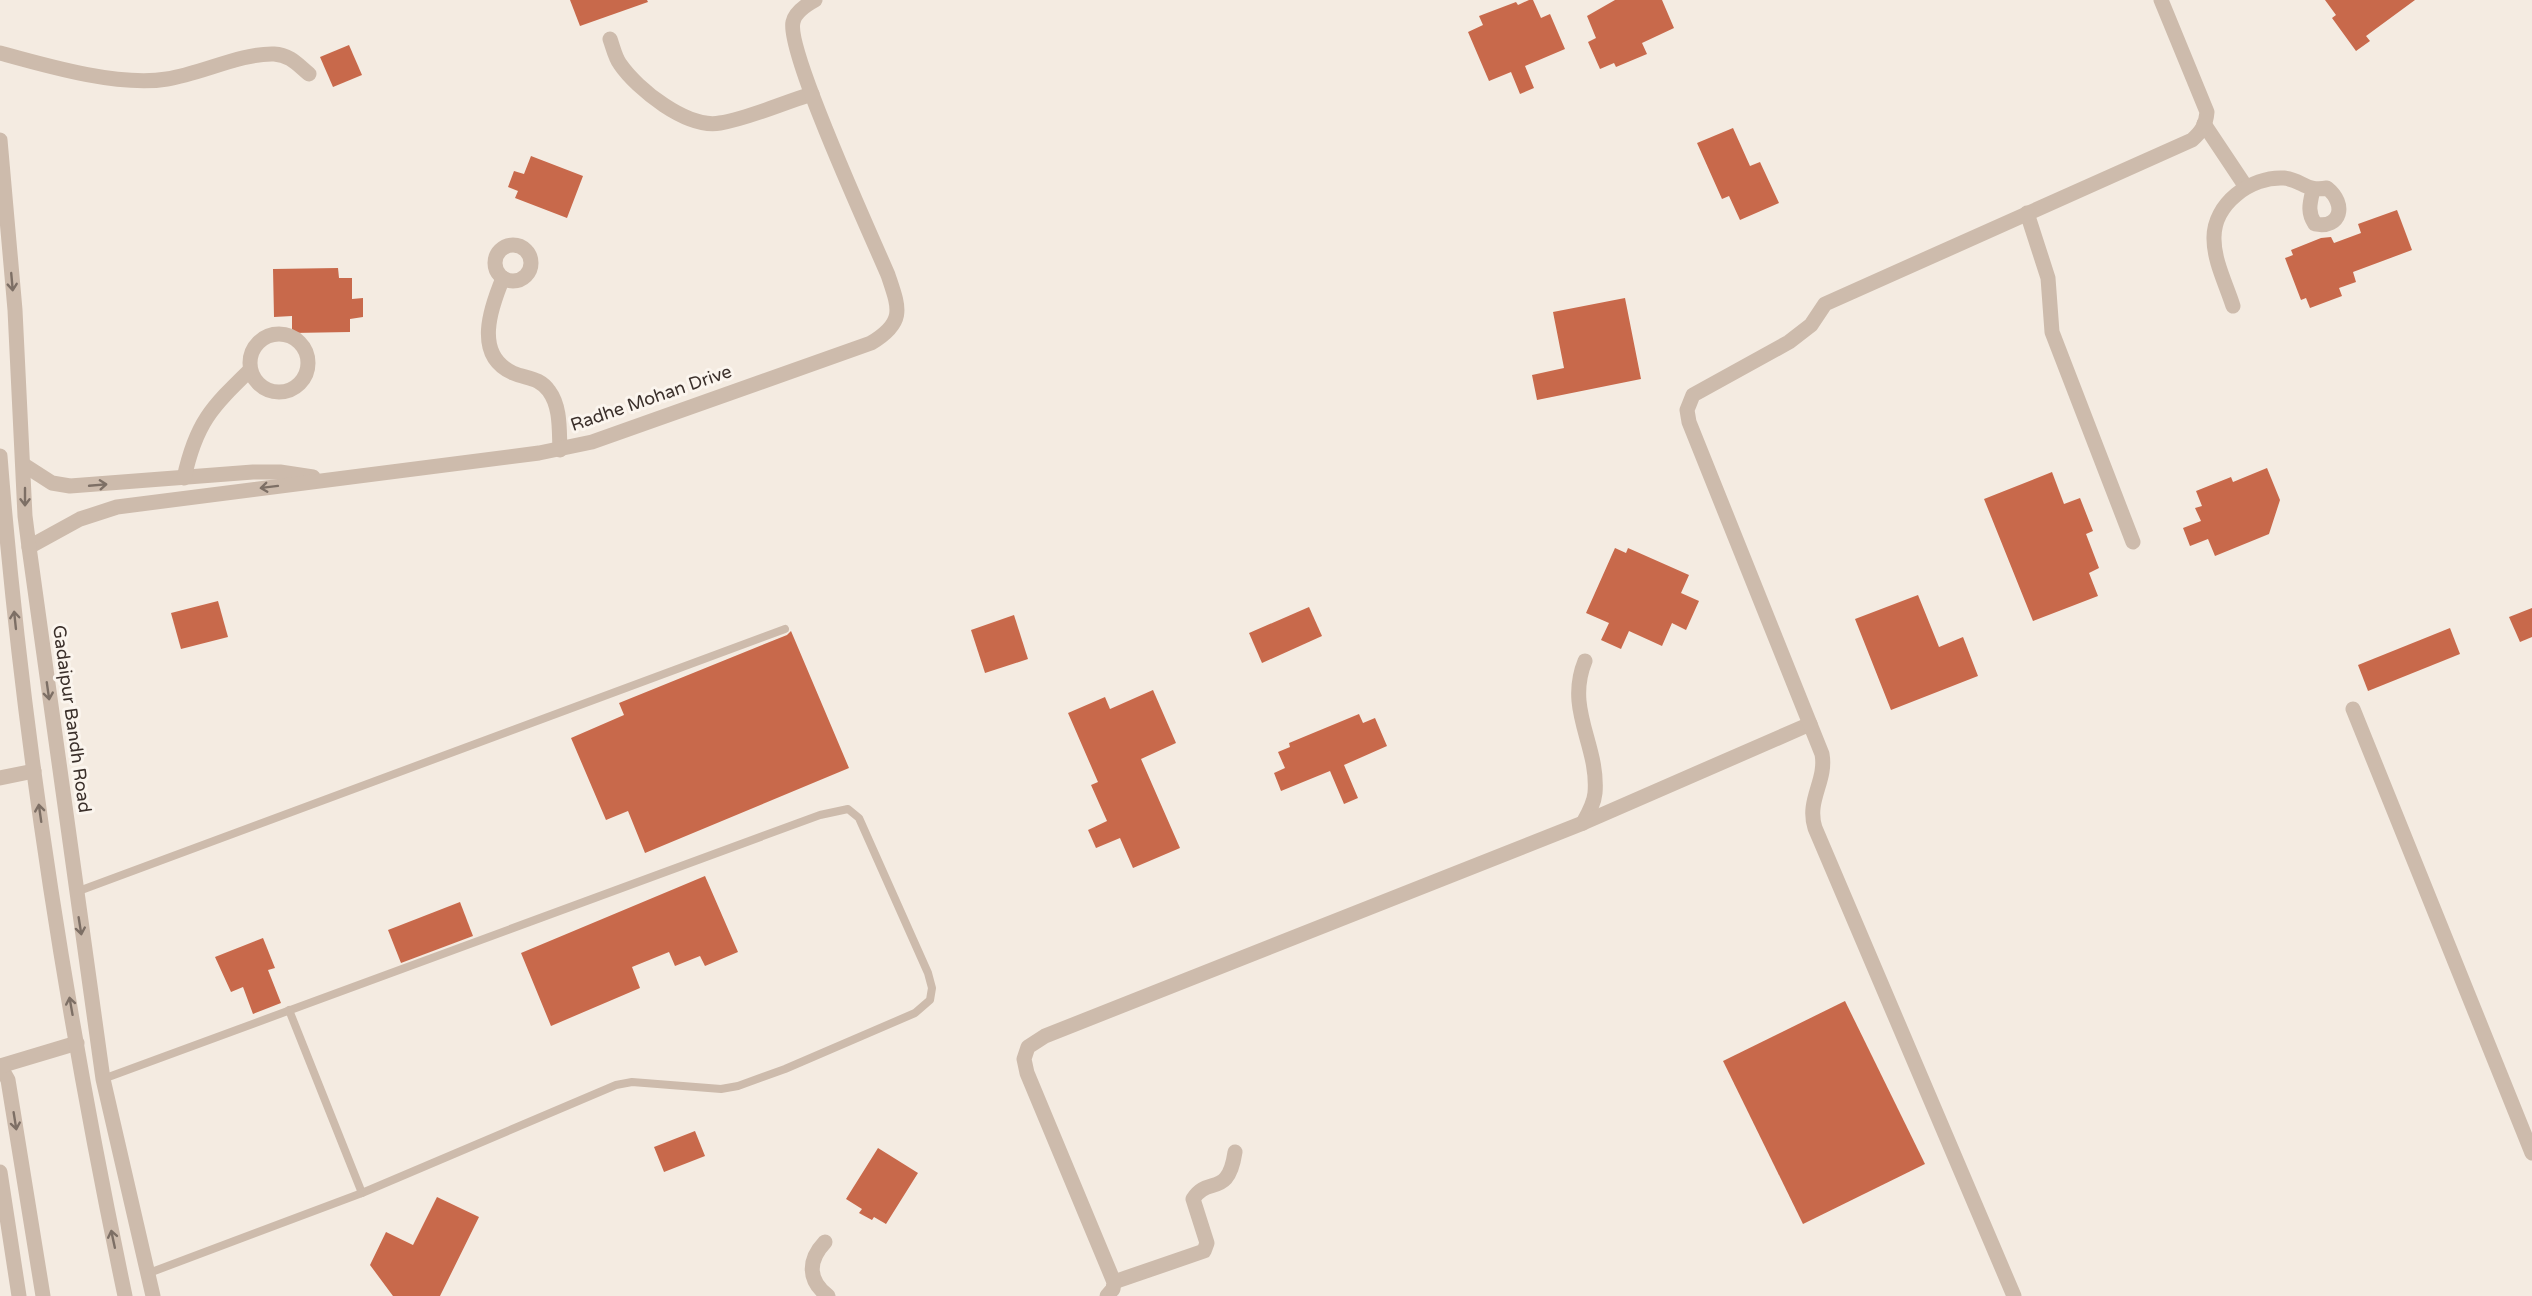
<svg xmlns="http://www.w3.org/2000/svg" width="2532" height="1296" font-family="'Varela Round',sans-serif">
<style>
.building{fill:#c8694b}
.lines{fill:none;stroke-linecap:round;stroke-linejoin:round}
.service{stroke:#cdbbac;stroke-width:8}
.minor{stroke:#cdbbac;stroke-width:15}
.tertiary{stroke:#cdbbac;stroke-width:15}
.oneway{stroke:#7d6f65}
.labels{text-anchor:middle;dominant-baseline:central;stroke-width:6;stroke-linejoin:round;paint-order:stroke}
.street-label{font-size:18px;fill:#3b302b;stroke:#fbf5ee}
</style>
<rect width="100%" height="100%" fill="#f4ebe1"/>
<g class="building">
<polygon points="570,0 647,0 648,2 580,26"/>
<polygon points="1529,0 1533,0 1541,18 1550,14 1565,49 1525,66 1534,88 1520,94 1511,72 1489,81 1468,32 1483,25 1479,16 1516,2 1518,5"/>
<polygon points="1615,0 1662,0 1674,28 1642,43 1647,54 1616,67 1614,63 1600,69 1588,42 1596,38 1587,16"/>
<polygon points="2325,0 2415,0 2366,36 2370,41 2356,51 2332,18 2336,15"/>
<polygon points="349,45 362,75 333,87 320,57"/>
<polygon points="1733,128 1750,166 1760,162 1779,203 1740,220 1729,196 1722,199 1697,143"/>
<polygon points="531,156 583,176 567,218 515,198 518,191 508,187 514,171 524,174"/>
<polygon points="2397,210 2412,250 2353,272 2356,282 2339,288 2342,296 2310,308 2306,298 2301,300 2285,258 2293,255 2291,250 2321,238 2331,237 2334,243 2361,233 2358,224"/>
<polygon points="338,268 339,278 352,278 352,299 363,298 363,317 350,319 350,332 292,333 292,316 274,317 273,269"/>
<polygon points="1625,298 1641,379 1537,400 1532,375 1564,368 1553,312"/>
<polygon points="2267,468 2280,500 2269,534 2215,556 2208,539 2190,546 2183,528 2201,521 2195,508 2202,506 2196,491 2231,477 2233,482"/>
<polygon points="2052,472 2064,504 2080,498 2093,531 2086,534 2099,568 2089,573 2098,596 2033,621 1984,499"/>
<polygon points="1615,548 1626,553 1628,548 1689,575 1681,593 1699,601 1686,630 1672,623 1662,646 1629,631 1621,649 1601,640 1609,623 1586,613"/>
<polygon points="1918,595 1939,647 1963,637 1978,676 1891,710 1855,619"/>
<polygon points="218,601 228,637 181,649 171,613"/>
<polygon points="1309,607 1322,636 1262,663 1249,633"/>
<polygon points="2532,608 2532,637 2520,642 2509,617"/>
<polygon points="1014,615 1028,659 985,673 971,630"/>
<polygon points="2450,628 2460,654 2368,691 2358,665"/>
<polygon points="791,631 849,768 645,853 628,811 606,820 571,738 624,715 619,703 787,635"/>
<polygon points="1153,690 1176,743 1141,759 1180,848 1133,868 1120,838 1096,848 1088,830 1107,821 1091,785 1098,782 1068,713 1105,697 1110,709"/>
<polygon points="1359,714 1363,723 1375,718 1387,746 1344,765 1358,798 1344,804 1330,771 1281,791 1274,773 1285,768 1278,752 1290,747 1289,743"/>
<polygon points="705,876 738,952 705,966 700,956 675,966 669,952 632,967 640,988 551,1026 521,953"/>
<polygon points="460,902 473,936 401,963 388,930"/>
<polygon points="263,938 275,968 268,970 281,1003 253,1014 243,987 231,992 215,957"/>
<polygon points="1845,1001 1925,1164 1803,1224 1723,1061"/>
<polygon points="695,1131 705,1156 664,1172 654,1147"/>
<polygon points="878,1148 918,1173 886,1224 874,1217 872,1220 859,1213 862,1209 846,1199"/>
<polygon points="437,1197 479,1217 440,1296 393,1296 370,1265 386,1232 413,1245"/>
</g>
<g class="lines">
<g class="service">
<polyline points="76,892 785,629"/>
<polyline points="289,1010 362,1193"/>
<polyline points="103,1079 820,815 848,809 859,818 928,973 932,988 930,1000 915,1013 785,1069 738,1086 721,1089 632,1082 616,1085 362,1193 149,1273"/>
</g>
<g class="minor">
<path d="M610,39c3,8 5,18 10,25 17,25 67,65 100,59 30,-5 62,-20 92,-29"/>
<path d="M0,53c47,13 119,34 167,26 34,-5 74,-26 107,-25 16,1 23,10 35,20"/>
<polyline points="2204,124 2246,187"/>
<polyline points="2027,213 2048,278 2052,332 2133,542"/>
<circle cx="513" cy="263" r="18"/>
<path d="M503,278c-12,29 -30,77 10,95 14,6 26,4 36,18 12,16 10,40 11,59"/>
<path d="M2233,306c-7,-22 -19,-45 -19,-67 -1,-35 37,-63 70,-61 19,2 21,14 43,10 20,16 14,41 -12,36 -8,-12 -5,-21 -2,-34"/>
<circle cx="279" cy="363" r="29"/>
<polyline points="24,465 52,483 70,486 253,472 280,472 313,477"/>
<path d="M184,478c12,-55 27,-70 66,-108"/>
<path d="M29,547l51,-28 37,-12 422,-54 53,-11 279,-99c35,-21 28,-35 17,-68 -16,-38 -102,-224 -95,-253 2,-10 13,-17 22,-22"/>
<polyline points="2353,709 2532,1153"/>
<polyline points="0,778 34,771"/>
<path d="M1583,823c5,-9 11,-19 12,-30 4,-48 -30,-83 -10,-132"/>
<polyline points="0,1066 8,1080 43,1296"/>
<polyline points="0,1066 77,1043"/>
<polyline points="0,1172 19,1296"/>
<path d="M825,1242c-17,18 -18,38 3,54"/>
<path d="M1114,1282l90,-31 3,-8 -14,-44c15,-24 35,0 42,-47"/>
<polyline points="1107,1296 1113,1289 1114,1282 1027,1073 1024,1059 1028,1047 1045,1036 1583,823 1810,724"/>
<path d="M2014,1296l-199,-468c-9,-28 12,-47 7,-74l-133,-332 -2,-12 6,-15 96,-53 22,-17 14,-21 367,-164c9,-8 14,-15 15,-28l-46,-112"/>
</g>
<g class="tertiary">
<polyline points="0,140 15,310 25,516 29,547 103,1079 153,1296"/>
<path d="M0,456c22,282 67,563 125,840"/>
</g>
</g>
<defs><path id="oneway-shaft" d="M-6 0H5M1.5-3L5.5 0L1.5 3" fill="none" stroke-width="1.6" stroke-linecap="round" stroke-linejoin="round" transform="scale(1.5)"/></defs>
<g class="oneway">
<use href="#oneway-shaft" transform="translate(12 282) rotate(85)"/>
<use href="#oneway-shaft" transform="translate(98 485) rotate(-5)"/>
<use href="#oneway-shaft" transform="translate(269 487) rotate(173)"/>
<use href="#oneway-shaft" transform="translate(25 497) rotate(90)"/>
<use href="#oneway-shaft" transform="translate(15 620) rotate(-96)"/>
<use href="#oneway-shaft" transform="translate(48 691) rotate(82)"/>
<use href="#oneway-shaft" transform="translate(40 813) rotate(-98)"/>
<use href="#oneway-shaft" transform="translate(80 926) rotate(81)"/>
<use href="#oneway-shaft" transform="translate(71 1006) rotate(-100)"/>
<use href="#oneway-shaft" transform="translate(15 1121) rotate(81)"/>
<use href="#oneway-shaft" transform="translate(113 1239) rotate(-102)"/>
</g>
<g class="labels">
<g class="street-label">
<text transform="translate(651 398) rotate(-19)">Radhe Mohan Drive</text>
<text transform="translate(72 719) rotate(82)">Gadaipur Bandh Road</text>
</g>
</g>
</svg>
